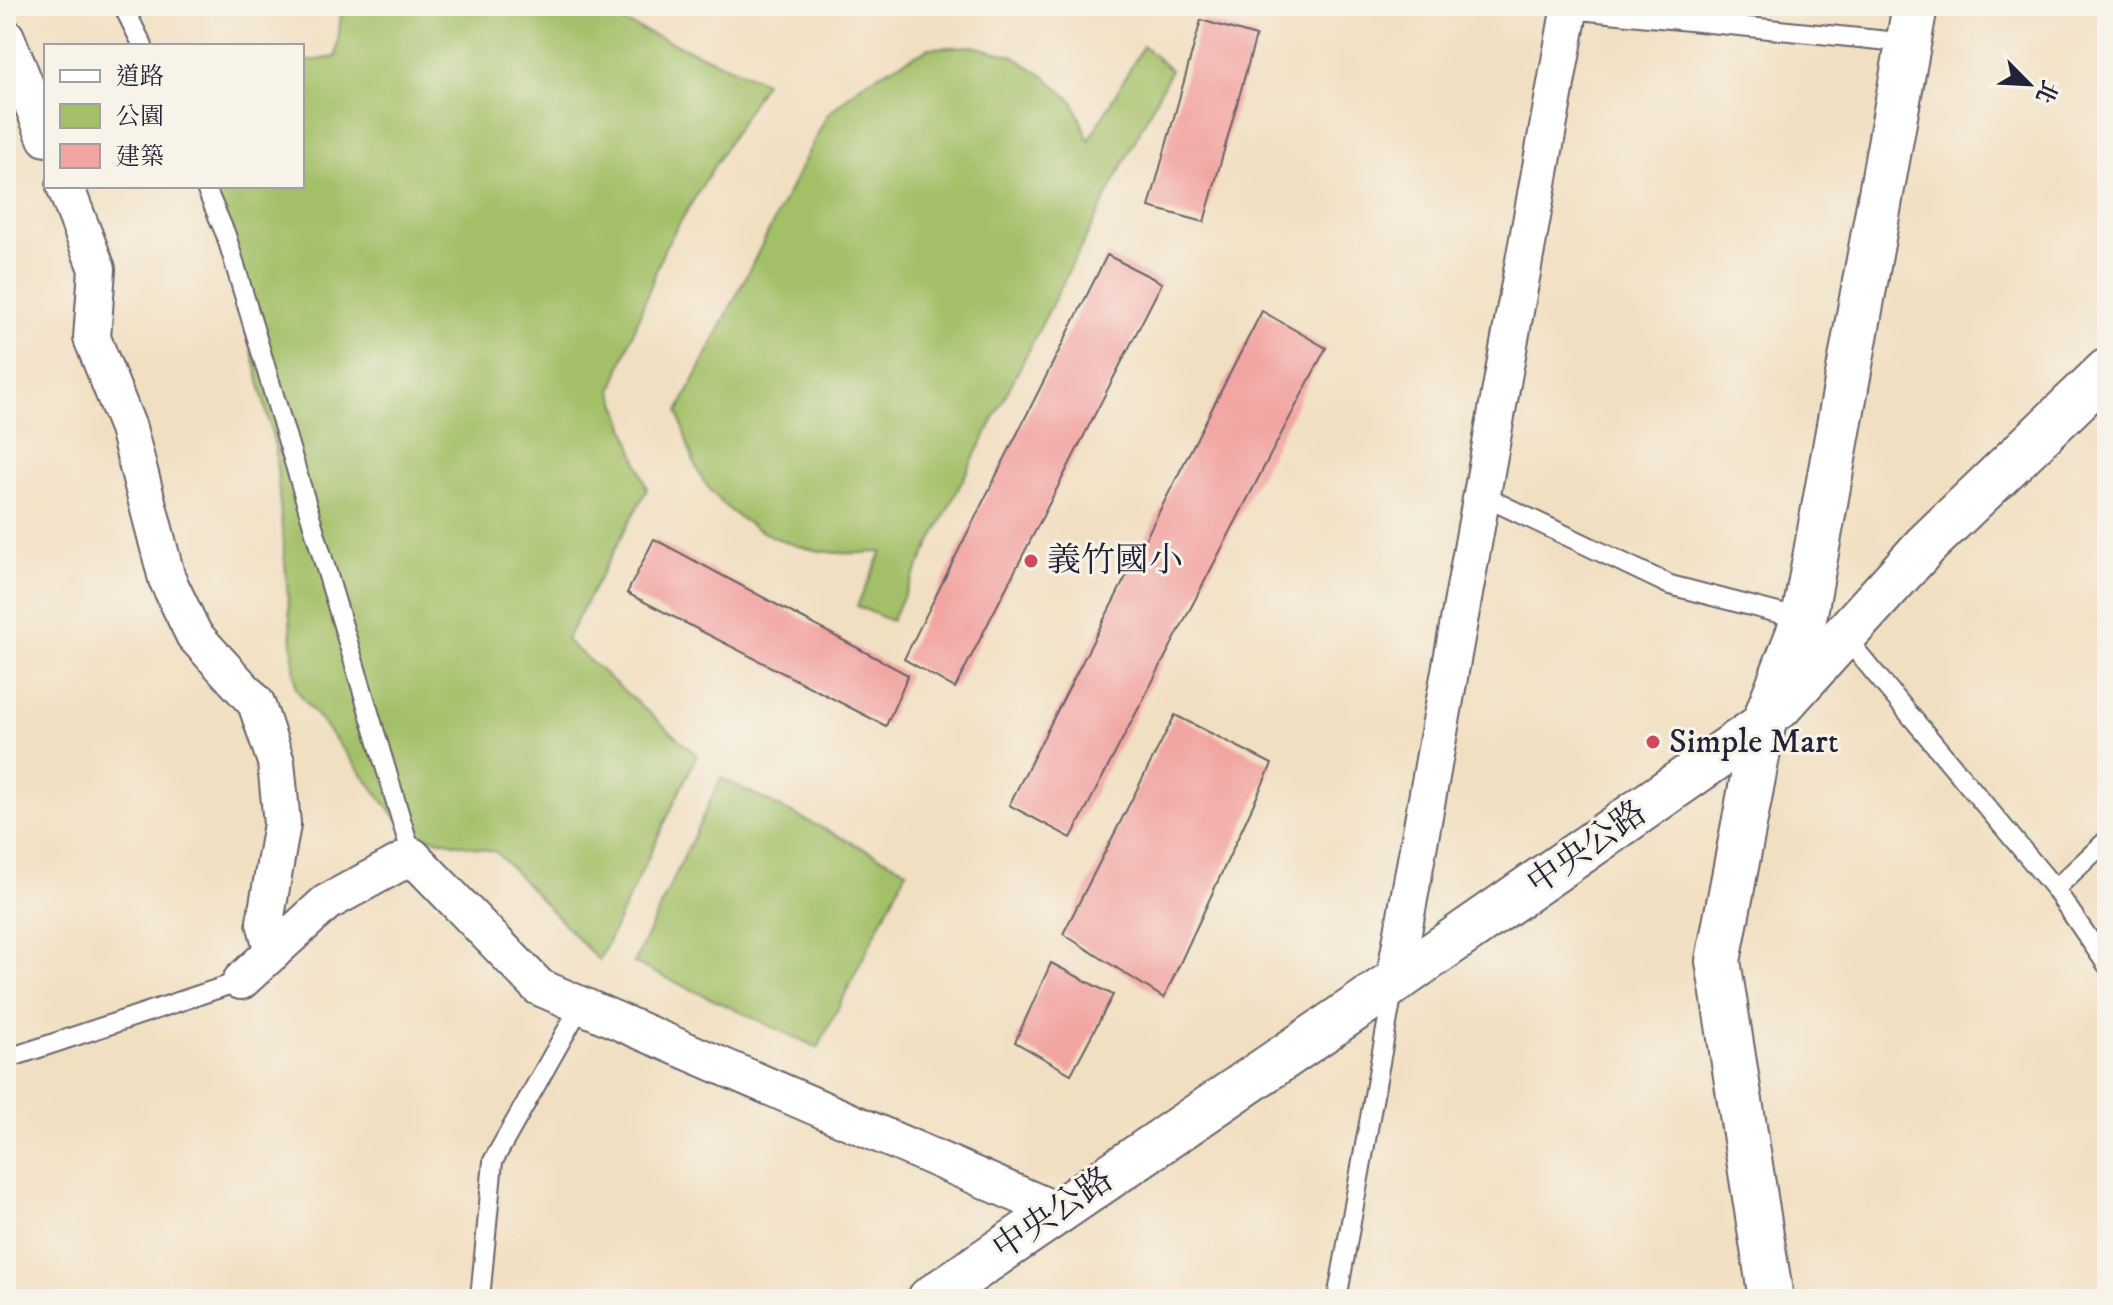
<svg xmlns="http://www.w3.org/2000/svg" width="2113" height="1305" font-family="'IM FELL DW Pica','Noto Serif TC',serif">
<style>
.green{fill:#a3c067;stroke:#627151;stroke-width:2}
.building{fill:#f2a4a2}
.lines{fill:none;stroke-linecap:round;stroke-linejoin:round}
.lane-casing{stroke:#6a646a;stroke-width:22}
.street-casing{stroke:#6a646a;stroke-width:40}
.secondary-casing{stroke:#6a646a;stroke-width:48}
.primary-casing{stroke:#6a646a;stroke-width:48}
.lane{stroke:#fff;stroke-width:18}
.street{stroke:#fff;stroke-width:36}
.secondary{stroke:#fff;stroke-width:44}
.primary{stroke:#fff;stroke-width:44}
.poi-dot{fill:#d1495b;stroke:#f7f3e8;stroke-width:3}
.labels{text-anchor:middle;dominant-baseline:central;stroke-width:6;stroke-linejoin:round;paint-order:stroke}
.poi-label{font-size:34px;fill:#22223b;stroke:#f7f3e8;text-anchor:start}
.street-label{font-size:34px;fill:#22223b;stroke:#f7f3e8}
</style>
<rect width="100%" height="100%" fill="#f7f3e8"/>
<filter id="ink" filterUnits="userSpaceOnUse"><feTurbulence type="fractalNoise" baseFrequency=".0125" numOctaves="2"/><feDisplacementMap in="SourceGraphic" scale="16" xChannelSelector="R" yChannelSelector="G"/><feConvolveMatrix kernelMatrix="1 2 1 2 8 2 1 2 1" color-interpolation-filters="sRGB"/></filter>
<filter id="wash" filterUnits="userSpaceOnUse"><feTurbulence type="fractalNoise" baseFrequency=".006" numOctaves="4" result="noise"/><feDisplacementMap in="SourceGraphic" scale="32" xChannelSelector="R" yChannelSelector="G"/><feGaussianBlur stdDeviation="1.8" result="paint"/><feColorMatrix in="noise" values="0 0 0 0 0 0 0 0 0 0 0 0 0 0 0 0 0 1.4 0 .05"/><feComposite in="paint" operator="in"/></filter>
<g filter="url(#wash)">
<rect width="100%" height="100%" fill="#f1dfc1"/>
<g class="green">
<polygon points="342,6 586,6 765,82 665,247 612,390 647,489 566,640 697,755 599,961 496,852 408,833 296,689 275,447 212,186 302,186 302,62 336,57"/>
<path d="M973,46l40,10 35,23 26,24 15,38 54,-95 28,24 -280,551 -34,-15 25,-54c-15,0 -30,2 -44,1 -53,-4 -108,-30 -137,-76 -11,-19 -16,-44 -23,-65l149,-297 37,-33 65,-34z"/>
<polygon points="721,778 907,870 818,1048 634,963"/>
</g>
<g id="blocks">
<g class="building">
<polygon points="1201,20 1256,36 1204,222 1149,207"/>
<polygon points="1107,255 1162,283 955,688 904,659"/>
<polygon points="1262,311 1326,348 1071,838 1009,805"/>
<polygon points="654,539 908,675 886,726 627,593"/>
<polygon points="1175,715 1272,764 1164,998 1063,934"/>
<polygon points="1051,963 1113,995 1071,1074 1015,1042"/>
</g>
</g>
</g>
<g filter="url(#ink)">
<use href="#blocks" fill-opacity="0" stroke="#6a646a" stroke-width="2"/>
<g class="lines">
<g class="lane-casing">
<g id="lane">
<polyline points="123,6 143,46"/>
<polyline points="1569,9 1909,43"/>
<polyline points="205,186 226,235 412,856"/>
<polyline points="1481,495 1670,585 1805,620"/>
<polyline points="1844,636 2055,889"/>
<polyline points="2107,840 2055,889 2107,965"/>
<polyline points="6,1059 241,981"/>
<polyline points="480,1299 493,1161 581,1005"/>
<polyline points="1337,1299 1393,991"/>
</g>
</g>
<g class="street-casing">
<g id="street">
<polyline points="6,37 46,138"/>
<polyline points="65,186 97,269 92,338 128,428 167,579 194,635 256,703 276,762 282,824 265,922 273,952"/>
<polyline points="241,981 326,903 412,856 539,987 1057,1211"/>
<polyline points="1394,982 1570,6"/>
</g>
</g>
<g class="secondary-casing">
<g id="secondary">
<polyline points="1779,707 1926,545 2107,371"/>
<polyline points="1763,725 1804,619 1915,6"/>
</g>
</g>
<g class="primary-casing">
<g id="primary">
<polyline points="1763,725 1718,961 1771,1299"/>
<polyline points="930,1299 1394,982 1763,725"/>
</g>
</g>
<use href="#lane" class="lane"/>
<use href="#street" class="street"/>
<use href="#secondary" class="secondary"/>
<use href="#primary" class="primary"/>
</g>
</g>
<g class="poi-dot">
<circle cx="1031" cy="561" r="8"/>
<circle cx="1653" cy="742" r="8"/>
</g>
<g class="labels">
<g class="poi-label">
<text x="1047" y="561">義竹國小</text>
<text x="1669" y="742">Simple Mart</text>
</g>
<g class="street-label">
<text transform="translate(1587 848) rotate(-35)">中央公路</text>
<text transform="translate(1053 1214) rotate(-34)">中央公路</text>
</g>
</g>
<rect width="2113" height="1305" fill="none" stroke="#f7f3e8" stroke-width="32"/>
<rect x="44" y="44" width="260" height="144" fill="#f7f3e8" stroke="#a29fa3" stroke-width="2"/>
<rect x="60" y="70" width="40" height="12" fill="#ffffff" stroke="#a29fa3" stroke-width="2"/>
<text x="116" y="84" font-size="24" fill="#22223b">道路</text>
<rect x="60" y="104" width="40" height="24" fill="#a3c067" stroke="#a29fa3" stroke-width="2"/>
<text x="116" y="124" font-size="24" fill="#22223b">公園</text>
<rect x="60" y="144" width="40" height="24" fill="#f2a4a2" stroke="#a29fa3" stroke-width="2"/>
<text x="116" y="164" font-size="24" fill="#22223b">建築</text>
<g transform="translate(2029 84) rotate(114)" stroke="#f7f3e8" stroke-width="6" paint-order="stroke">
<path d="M0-6L14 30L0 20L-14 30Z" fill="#22223b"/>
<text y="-12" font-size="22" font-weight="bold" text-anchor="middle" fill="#22223b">北</text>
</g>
</svg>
